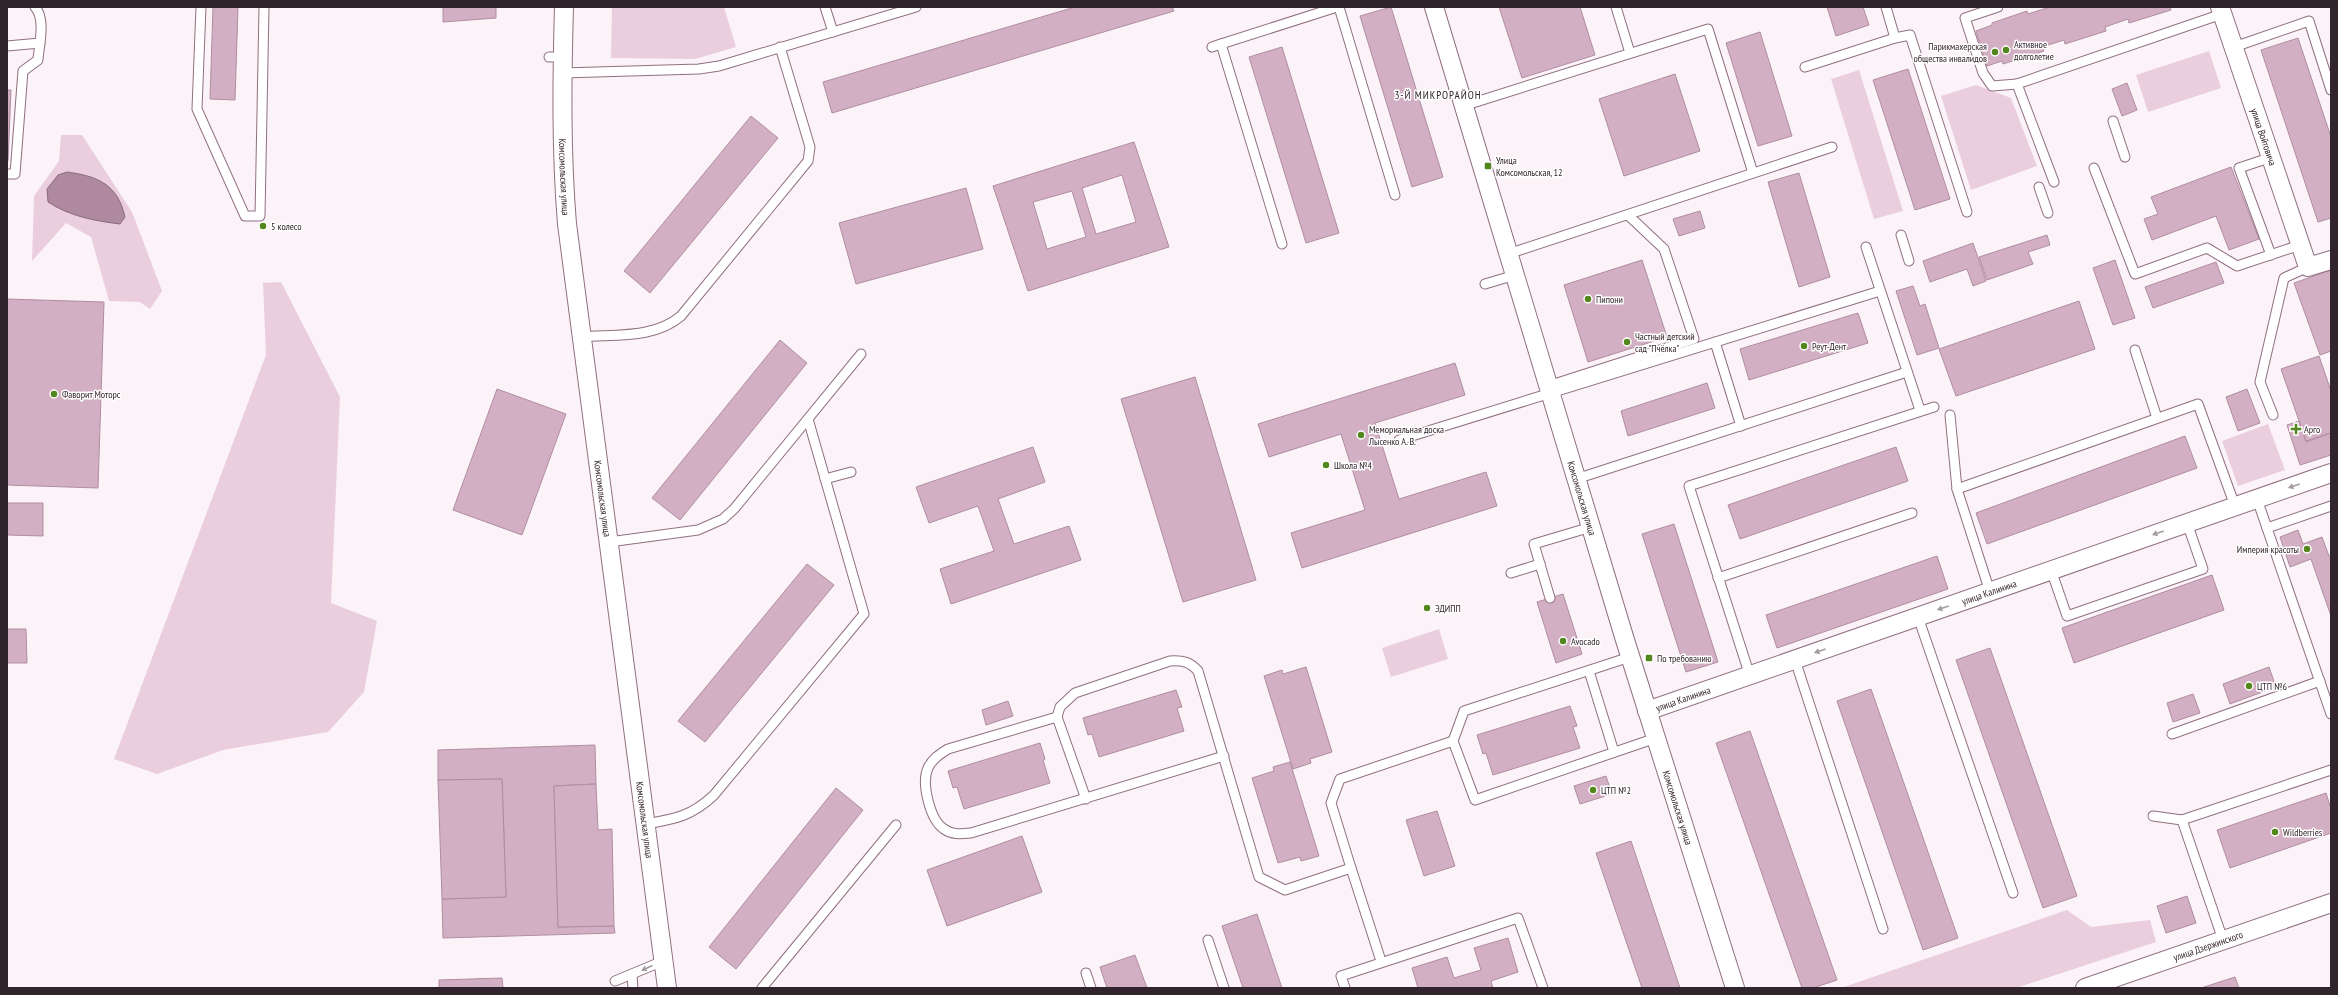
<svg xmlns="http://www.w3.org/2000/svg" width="2338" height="995" font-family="'PT Sans Narrow',sans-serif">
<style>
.green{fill:#eacede}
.water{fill:#ae899f;stroke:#896b7c}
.building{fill:#d3afc4;stroke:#b08da1;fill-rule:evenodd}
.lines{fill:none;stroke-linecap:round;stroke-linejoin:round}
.lane-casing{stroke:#906f83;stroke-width:11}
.street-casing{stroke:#906f83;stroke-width:20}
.lane{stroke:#fff;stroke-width:9}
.street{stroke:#fff;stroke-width:18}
.oneway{fill:#a39ca0}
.poi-dot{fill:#53861d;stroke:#fff;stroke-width:1.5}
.labels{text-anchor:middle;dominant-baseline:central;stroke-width:3;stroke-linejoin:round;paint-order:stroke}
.poi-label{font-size:10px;fill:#32242c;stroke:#fff;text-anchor:start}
.street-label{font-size:10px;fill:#32242c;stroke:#fff}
.neighbourhood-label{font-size:11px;letter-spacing:1px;fill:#32242c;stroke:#fff}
</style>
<rect width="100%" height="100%" fill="#fbf3f7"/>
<g class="green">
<polygon points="612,7 724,7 736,47 695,59 611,58"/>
<polygon points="2209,51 2221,88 2148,112 2136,75"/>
<polygon points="1859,70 1903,211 1874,219 1831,79"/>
<polygon points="1976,85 2011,98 2037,166 1971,190 1941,96"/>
<polygon points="61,135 82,135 132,212 162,291 150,309 140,302 109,301 91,237 66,223 32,261 34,196 59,161"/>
<polygon points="281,282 340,397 331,603 377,621 364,692 328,732 223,750 157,774 114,759 266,355 263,283"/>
<polygon points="2268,424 2285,470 2238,486 2222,441"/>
<polygon points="1439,629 1448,659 1391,677 1382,648"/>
<polygon points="2067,910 2091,927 2150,920 2156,942 2016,988 1841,988"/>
</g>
<path class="water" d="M67,172c31,4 51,13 58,45l-5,7c-25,-3 -51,-8 -72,-22l-1,-13 11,-14z"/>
<g class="building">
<polygon points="213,7 238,7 235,100 210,99"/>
<polygon points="443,7 496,7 496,18 443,22"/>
<polygon points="1075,7 1172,7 1174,11 832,113 823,82"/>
<polygon points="1391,7 1443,177 1412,187 1360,16"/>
<polygon points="1499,7 1580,7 1595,55 1522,78"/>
<polygon points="1827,7 1863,7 1869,25 1836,36"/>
<polygon points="2050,7 2170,7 2171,10 2129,23 2128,19 2105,27 2106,31 2065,44 2064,40 2042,47 2044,51 2003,64 2002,61 1987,66 1976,31 1992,25 1992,23 2027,11 2028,14"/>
<polygon points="1760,32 1792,136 1758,146 1726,43"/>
<polygon points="2298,38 2331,137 2331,218 2318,222 2261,50"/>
<polygon points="1282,47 1339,233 1306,243 1249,57"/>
<polygon points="1908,69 1950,199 1915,210 1873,80"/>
<polygon points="1675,74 1700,151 1624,176 1599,99"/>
<polygon points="2127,83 2137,110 2122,116 2112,89"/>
<polygon points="7,90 11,90 8,161 7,161"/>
<polygon points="751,116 778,138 650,293 624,271"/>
<path d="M1134,142l35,105 -141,44 -35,-105zM1122,175l14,47 -40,12 -14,-46zM1072,191l14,46 -39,12 -14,-47z"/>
<polygon points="2231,167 2259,239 2229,250 2216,216 2152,240 2144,219 2158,214 2151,197"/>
<polygon points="1799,173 1830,277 1799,287 1768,182"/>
<polygon points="966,188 983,249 856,284 839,223"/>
<polygon points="1700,211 1705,228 1679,236 1673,219"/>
<polygon points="2047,235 2050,245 2028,252 2033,264 1987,280 1979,257"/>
<polygon points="1973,243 1986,281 1973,286 1967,269 1930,282 1923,261"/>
<polygon points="1642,260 1667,337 1588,362 1564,285"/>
<polygon points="2115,260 2135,318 2113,325 2093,268"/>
<polygon points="2216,262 2224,283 2153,308 2145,287"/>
<polygon points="2331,270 2331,351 2320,355 2294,283"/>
<polygon points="1913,286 1920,306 1925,304 1939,348 1917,355 1896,291"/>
<polygon points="7,299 104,302 98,488 7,485"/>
<polygon points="2079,301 2095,349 1956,396 1939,349"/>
<polygon points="1858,313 1868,343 1749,380 1740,349"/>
<polygon points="780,340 807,363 680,520 652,498"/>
<polygon points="2319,356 2331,391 2331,433 2306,441 2281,369"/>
<polygon points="1455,363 1465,395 1375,423 1399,499 1486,472 1497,506 1302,568 1291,533 1365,510 1341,434 1269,457 1258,424"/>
<polygon points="1195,377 1256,580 1183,602 1121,399"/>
<polygon points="1707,383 1715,408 1628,436 1621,411"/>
<polygon points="497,389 566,414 522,535 453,510"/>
<polygon points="2247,389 2260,423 2238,431 2226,397"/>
<polygon points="2299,421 2306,442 2331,433 2331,455 2300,465 2287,425"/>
<polygon points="2185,436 2197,468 1987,544 1976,513"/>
<polygon points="1033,447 1045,482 998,499 1014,544 1069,526 1081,560 951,604 940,569 994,551 978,506 929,523 916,487"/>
<polygon points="1896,447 1908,481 1740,539 1728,505"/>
<polygon points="7,503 43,503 43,536 7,535"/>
<polygon points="1674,524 1718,662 1686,672 1642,534"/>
<polygon points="2298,530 2303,544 2322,537 2329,556 2331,556 2331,616 2311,559 2290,567 2280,537"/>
<polygon points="1937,556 1948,589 1777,648 1766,615"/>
<polygon points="807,564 834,585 705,742 678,721"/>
<polygon points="2212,575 2224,610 2074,663 2062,628"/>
<polygon points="1563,594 1582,654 1556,663 1537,602"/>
<polygon points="7,629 26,629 27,663 7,663"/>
<polygon points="1990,648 2077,896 2043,908 1956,660"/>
<polygon points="1306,667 1332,752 1310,759 1311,763 1293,769 1264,676 1282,670 1283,674"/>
<polygon points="2269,667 2276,687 2230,704 2223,684"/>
<polygon points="1871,689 1958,938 1923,950 1837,701"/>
<polygon points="1176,690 1182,707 1177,708 1184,731 1099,757 1092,734 1088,735 1083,718"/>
<polygon points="2193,694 2200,713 2173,722 2167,703"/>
<polygon points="1008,701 1013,716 986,725 982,710"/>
<polygon points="1570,706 1577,726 1573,727 1580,748 1493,775 1486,753 1483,754 1477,735"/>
<polygon points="1750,731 1837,980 1813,988 1802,988 1716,743"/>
<polygon points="1040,743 1045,759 1043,760 1050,783 964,809 957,787 953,788 948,771"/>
<polygon points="595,745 596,784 554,786 558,927 614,926 615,933 443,938 442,899 506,897 502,779 438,780 438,750"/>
<polygon points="1290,762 1319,856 1301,861 1300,857 1278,863 1252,778 1274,771 1273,767"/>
<polygon points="1606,776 1612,794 1580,804 1574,786"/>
<polygon points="502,779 506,897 442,899 438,780"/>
<polygon points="596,784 598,830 612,829 614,926 558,927 554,786"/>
<polygon points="836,788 863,810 736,969 709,947"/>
<polygon points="2326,793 2331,809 2331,833 2230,868 2217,830"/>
<polygon points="1437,811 1455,866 1424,876 1406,820"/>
<polygon points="1022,836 1042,892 947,926 927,870"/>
<polygon points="1631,841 1680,988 1642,988 1596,853"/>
<polygon points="2187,896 2196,923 2166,933 2157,906"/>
<polygon points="1257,914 1282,988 1243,988 1222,926"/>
<polygon points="1508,938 1518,972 1491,981 1493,988 1418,988 1412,968 1447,957 1454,978 1481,970 1474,948"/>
<polygon points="1135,955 1147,988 1107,988 1100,967"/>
<polygon points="2235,977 2239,988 2201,988"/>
<polygon points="502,978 503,988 439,988 439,980"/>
</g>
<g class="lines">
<g class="lane-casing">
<g id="lane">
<polyline points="201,7 197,109 245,216 260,216 264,7"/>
<polyline points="825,7 833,32"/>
<polyline points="1339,7 1395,195"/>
<polyline points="1616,7 1630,53"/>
<polyline points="1998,7 1965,18 1983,73 1992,86 2017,84"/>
<polyline points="1895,38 1910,35 1967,212"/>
<polyline points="7,46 40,43"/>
<polyline points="1212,47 1221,44"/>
<polyline points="2234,47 2309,21 2331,90"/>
<polyline points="549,57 562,57"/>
<polyline points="1805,67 1895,38 1886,7"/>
<polyline points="562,73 699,69 719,66 916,7"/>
<polyline points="1463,106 1708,29 1753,173"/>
<polyline points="2113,121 2125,157"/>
<polyline points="2094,168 2135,274 2207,248 2237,266 2300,245"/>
<path d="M7,174h8l8,-103 15,-11c1,-15 8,-41 -3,-53"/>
<polyline points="2054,182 2017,84 2222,14"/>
<polyline points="2039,187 2048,213"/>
<polyline points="1901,235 1909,261"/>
<polyline points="1282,244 1221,44 1337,7"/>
<polyline points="1866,247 1920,410"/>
<polyline points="1508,254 1832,147"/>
<polyline points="2271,255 2239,168 2272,157"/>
<polyline points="1485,284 1515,275"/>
<path d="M581,337c34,-3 73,2 100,-21l127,-155 2,-14 -30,-100"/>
<polyline points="1715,342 1741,426"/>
<polyline points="2135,350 2157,418"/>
<polyline points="1548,386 1694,339 1664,249 1628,215"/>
<polyline points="1950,415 1957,489 1990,592"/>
<polyline points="2273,415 2260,382 2284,278 2308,267"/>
<polyline points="1399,440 1880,291"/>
<polyline points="825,479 851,472"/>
<polyline points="1576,479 1907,372"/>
<polyline points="1957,489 2198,404 2235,506"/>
<polyline points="2257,499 2331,714"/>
<polyline points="2267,528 2331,506"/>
<polyline points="609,542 698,530 723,519 734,509 861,354"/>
<polyline points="2051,570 2067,616 2203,569 2187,523"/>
<polyline points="1511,573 1540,564"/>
<polyline points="1718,578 1912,513"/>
<polyline points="1550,598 1534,544 1591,527"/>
<polyline points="1918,617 2013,893"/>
<polyline points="1630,657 1464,711 1453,741 1475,800 1656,738"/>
<polyline points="1795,660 1883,929"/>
<polyline points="1589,671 1614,752"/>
<polyline points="1750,676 1689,486 1934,407"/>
<path d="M1057,717l-109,32c-8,5 -16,10 -20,19 -7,15 2,52 16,61 8,6 17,5 27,4l253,-77"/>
<polyline points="2172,734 2320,681"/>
<path d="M1086,799l-29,-82 3,-10 15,-14 95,-32c13,-1 20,1 28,10l61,206 26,13 66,-22 -20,-65 9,-24 113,-38"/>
<polyline points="2153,816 2182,820"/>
<path d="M646,824c29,-5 46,-8 68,-29l150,-181 -56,-195"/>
<polyline points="1351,868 1381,961"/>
<polyline points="1208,940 1224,988"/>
<polyline points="2223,940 2182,820 2331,770"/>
<polyline points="1086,973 1091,988"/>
<polyline points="632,975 633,988"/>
<polyline points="615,981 663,961"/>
<polyline points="762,988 896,825"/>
<polyline points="1345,988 1341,976 1518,918 1543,988"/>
</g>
</g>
<g class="street-casing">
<g id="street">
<path id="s1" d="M564,7c-2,73 -3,144 3,217l100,764"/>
<path id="s2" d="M1434,7l191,633 110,348"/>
<path id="s3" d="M2220,7l88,260 23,-7"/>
<path id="s4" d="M1647,711l684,-238"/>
<path id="s5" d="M2085,988l246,-85"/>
</g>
</g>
<use href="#lane" class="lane"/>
<use href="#street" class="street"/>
</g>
<defs><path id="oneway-solid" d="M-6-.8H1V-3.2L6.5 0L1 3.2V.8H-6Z"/></defs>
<g class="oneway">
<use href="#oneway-solid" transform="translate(2294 486) rotate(161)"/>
<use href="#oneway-solid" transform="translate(2158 533) rotate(161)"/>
<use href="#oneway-solid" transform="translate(1943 608) rotate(161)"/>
<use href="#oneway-solid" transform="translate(1820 651) rotate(161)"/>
<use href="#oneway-solid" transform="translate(647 968) rotate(155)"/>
</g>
<g class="poi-dot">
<circle cx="2006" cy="50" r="4"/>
<circle cx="1995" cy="52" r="4"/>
<rect x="1484" y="162" width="8" height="8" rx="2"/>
<circle cx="263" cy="226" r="4"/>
<circle cx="1588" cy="299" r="4"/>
<circle cx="1627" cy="342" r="4"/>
<circle cx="1804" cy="346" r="4"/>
<circle cx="54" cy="394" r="4"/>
<path d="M2294 423h4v4h4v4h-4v4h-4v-4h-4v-4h4z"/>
<circle cx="1361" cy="435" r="4"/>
<circle cx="1326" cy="465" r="4"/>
<circle cx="2307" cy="549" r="4"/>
<circle cx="1427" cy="608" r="4"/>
<circle cx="1563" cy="641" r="4"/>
<rect x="1645" y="654" width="8" height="8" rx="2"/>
<circle cx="2249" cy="686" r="4"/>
<circle cx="1593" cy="790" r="4"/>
<circle cx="2275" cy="832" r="4"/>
</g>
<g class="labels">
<g class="poi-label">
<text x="2014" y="44">Активное<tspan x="2014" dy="12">долголетие</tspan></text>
<text x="1987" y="46" text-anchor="end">Парикмахерская<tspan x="1987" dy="12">общества инвалидов</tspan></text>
<text x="1496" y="160">Улица<tspan x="1496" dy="12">Комсомольская, 12</tspan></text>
<text x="271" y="226">5 колесо</text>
<text x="1596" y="299">Пипони</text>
<text x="1635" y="336">Частный детский<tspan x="1635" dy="12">сад "Пчёлка"</tspan></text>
<text x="1812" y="346">Реут-Дент</text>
<text x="62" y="394">Фаворит Моторс</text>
<text x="1369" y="429">Мемориальная доска<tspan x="1369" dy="12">Лысенко А. В.</tspan></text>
<text x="2304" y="429">Арго</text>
<text x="1334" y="465">Школа №4</text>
<text x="2299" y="549" text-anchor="end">Империя красоты</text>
<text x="1435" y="608">ЭДИПП</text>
<text x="1571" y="641">Avocado</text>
<text x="1657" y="658">По требованию</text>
<text x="2257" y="686">ЦТП №6</text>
<text x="1601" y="790">ЦТП №2</text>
<text x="2283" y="832">Wildberries</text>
</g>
<g class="street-label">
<text stroke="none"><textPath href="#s3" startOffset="137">улица Войтовича</textPath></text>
<text stroke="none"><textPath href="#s1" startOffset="170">Комсомольская улица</textPath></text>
<text stroke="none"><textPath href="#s1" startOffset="494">Комсомольская улица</textPath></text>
<text stroke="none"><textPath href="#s2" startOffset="513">Комсомольская улица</textPath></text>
<text stroke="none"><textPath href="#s4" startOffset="362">улица Калинина</textPath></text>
<text stroke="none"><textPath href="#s4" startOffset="38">улица Калинина</textPath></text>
<text stroke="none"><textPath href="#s2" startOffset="837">Комсомольская улица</textPath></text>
<text stroke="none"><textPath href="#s1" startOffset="818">Комсомольская улица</textPath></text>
<text stroke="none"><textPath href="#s5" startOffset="130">улица Дзержинского</textPath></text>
</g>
<g class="neighbourhood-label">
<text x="1438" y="95">3-Й МИКРОРАЙОН</text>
</g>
</g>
<rect width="2338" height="995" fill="none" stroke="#32242c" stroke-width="16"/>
</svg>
